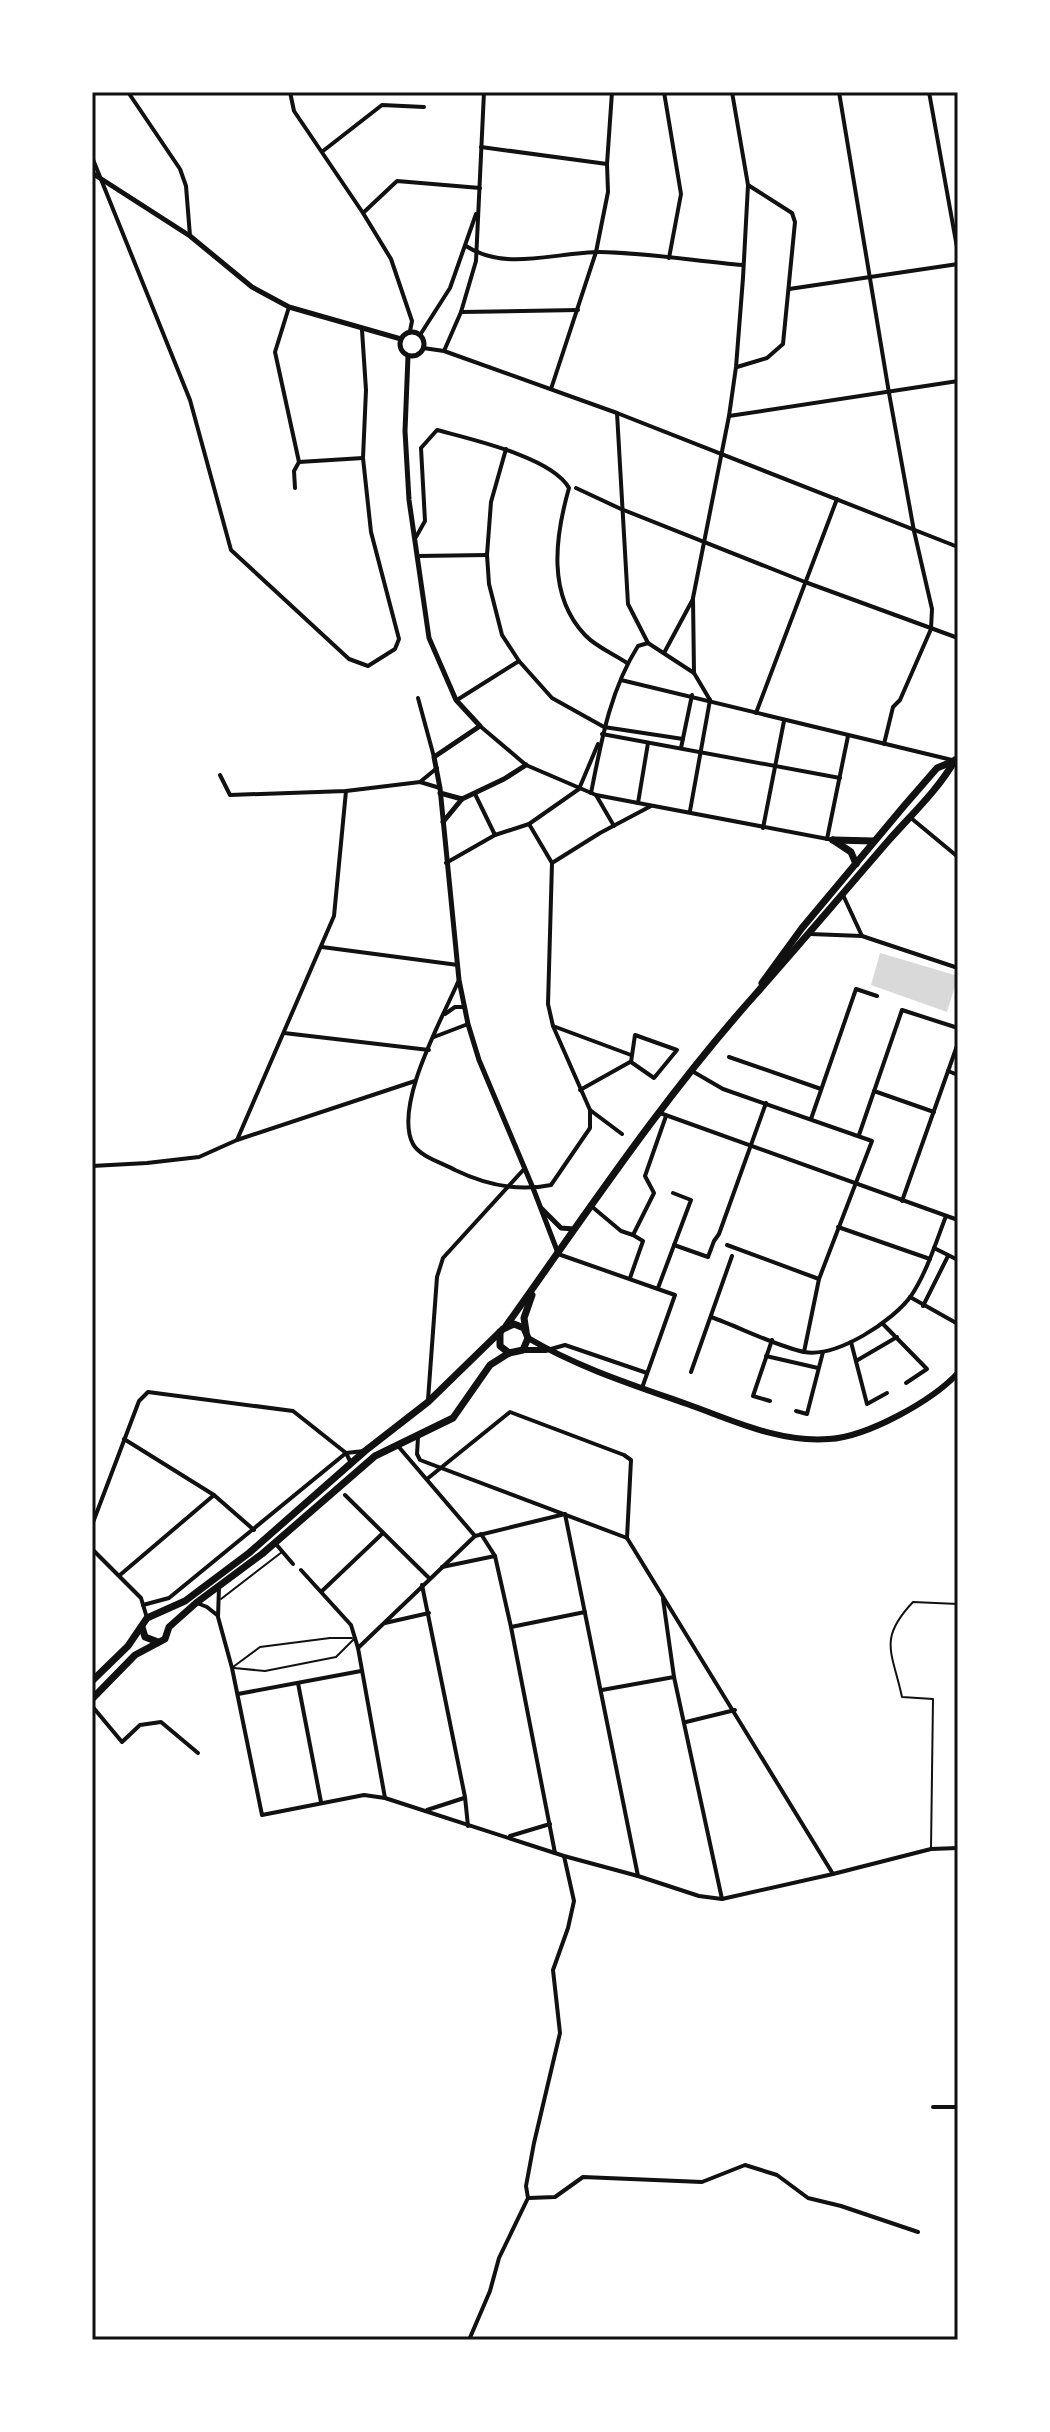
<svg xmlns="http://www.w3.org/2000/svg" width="1050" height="2432" font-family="'PT Serif',serif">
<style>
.water{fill:#d9d9d9}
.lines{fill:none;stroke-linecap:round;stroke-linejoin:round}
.service{stroke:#111;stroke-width:2}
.minor{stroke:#111;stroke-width:4}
.tertiary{stroke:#111;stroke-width:5}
.secondary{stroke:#111;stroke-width:6}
.primary{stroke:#111;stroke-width:7}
.trunk{stroke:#111;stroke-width:7}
.neatline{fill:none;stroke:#111;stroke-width:3}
</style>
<rect width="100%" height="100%" fill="#fff"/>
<polygon class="water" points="880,953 958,976 947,1012 871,985"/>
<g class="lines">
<g class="service">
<polyline points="221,1599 282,1552"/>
<polyline points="233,1667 260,1647 330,1638 352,1638"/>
<polyline points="234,1668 265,1671 336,1657 354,1639"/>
<path d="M931,1849l2,-150 -31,-2c-10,-46 -24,-58 11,-95l45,2"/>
</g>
<g class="minor">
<polyline points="128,92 180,169 186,186 190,236"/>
<polyline points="290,92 294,111 363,213 391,259 412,321 410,331"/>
<polyline points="664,92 681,194 669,258"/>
<polyline points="839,92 889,393 914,531 932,609 931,629 900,700 893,707 884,744"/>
<polyline points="929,92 958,253"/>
<polyline points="481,147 607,164"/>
<polyline points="323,151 382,105 424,107"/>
<polyline points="92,157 190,400 231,550 349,659 368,666 395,649 399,639 371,532 363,458 366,390 362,330"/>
<polyline points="363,213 397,181 480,188"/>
<path d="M466,246c40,26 90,6 134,6 48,1 96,9 143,13"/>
<polyline points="789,289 958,264"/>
<polyline points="289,307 275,352 299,462 363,458"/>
<polyline points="461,312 578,310"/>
<polyline points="420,335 450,288 476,214"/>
<polyline points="423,348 444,351 617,413 958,547"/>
<polyline points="444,351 461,312 476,261 484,92"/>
<polyline points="737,367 767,358 783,344 795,222 792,213 748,185"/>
<polyline points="551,389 596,252 608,192 607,164 612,92"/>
<polyline points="617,413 628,604 648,643"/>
<polyline points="729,416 958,381"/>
<polyline points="506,449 491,502 487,555 489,584 502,635 519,661 552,698 604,727 683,739"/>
<polyline points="295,488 294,471 299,462"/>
<polyline points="576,488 621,509 805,582 958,638"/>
<path d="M416,537l9,-16 -4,-73 16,-18c33,9 115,27 132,58 -14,49 -22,107 16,147 11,12 29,19 42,28"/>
<polyline points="418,556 487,555"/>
<polyline points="664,653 693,599"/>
<polyline points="621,680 952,760"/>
<polyline points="418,698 434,757"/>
<polyline points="457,700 519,661"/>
<polyline points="710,700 694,673 693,598 729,416 736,367 743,278 748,185 732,92"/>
<polyline points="756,713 837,499"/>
<polyline points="480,726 526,765 596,795 833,840"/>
<polyline points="602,734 840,778"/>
<polyline points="681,748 692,695"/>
<polyline points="220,775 230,795 346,791 420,782 440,788"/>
<polyline points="420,782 437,768"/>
<polyline points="579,789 598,744"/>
<path d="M591,793c10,-50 19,-103 47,-147l10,-3 46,30"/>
<polyline points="475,794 495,835"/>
<polyline points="596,795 614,826"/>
<polyline points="638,803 648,743"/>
<polyline points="690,811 710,700"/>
<polyline points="911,818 958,857"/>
<polyline points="529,824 552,863 548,1004 553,1026 590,1110 622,1134"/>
<polyline points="763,828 784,721"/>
<polyline points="827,839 848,736"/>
<polyline points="446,863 495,835 529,824 579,789"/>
<polyline points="552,863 600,833 651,806"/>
<polyline points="843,895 862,936"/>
<polyline points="810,934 862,936 958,968"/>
<polyline points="322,947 458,965"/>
<path d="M458,982c-16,37 -65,124 -45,162 7,13 30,19 42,26 31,15 62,22 96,15l39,-57v-18"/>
<polyline points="445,1014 455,1007 464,1007"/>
<polyline points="553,1026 631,1055"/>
<polyline points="284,1033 429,1050"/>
<polygon points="635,1035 677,1050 654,1078 631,1062"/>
<polyline points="434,1037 468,1024"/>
<polyline points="729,1057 821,1089"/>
<polyline points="692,1071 723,1089 872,1141 819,1279 804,1352"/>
<polyline points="948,1071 958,1075"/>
<polyline points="580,1090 630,1062"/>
<polyline points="874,1091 934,1112"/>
<polyline points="660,1113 958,1220"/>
<polyline points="811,1119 856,989 877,996"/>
<polyline points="859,1135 902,1010 958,1028"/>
<polyline points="237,1140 334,916 346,791"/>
<polyline points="92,1166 147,1163 199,1157 237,1140 415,1081"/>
<polyline points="902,1201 958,1043"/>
<polyline points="590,1205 621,1231 633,1235"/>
<polyline points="838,1227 930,1259"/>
<polyline points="674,1245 708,1257 714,1241 719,1234 766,1103"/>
<polyline points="727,1245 819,1279"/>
<polyline points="934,1248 958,1260"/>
<polyline points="558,1254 675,1295 642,1388"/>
<polyline points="630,1278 643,1241 633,1235 654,1193 645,1176 666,1116"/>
<polyline points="658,1288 691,1200 673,1193"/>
<polyline points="910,1297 958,1324"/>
<polyline points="923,1306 948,1256"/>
<path d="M711,1317c28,10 65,29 93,35 33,6 89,-31 107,-56 16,-24 25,-54 35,-80"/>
<polyline points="883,1324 927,1369 906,1383"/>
<polyline points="851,1342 867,1404 887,1393"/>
<polyline points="551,1349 565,1345 647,1373"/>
<polyline points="766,1356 818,1368"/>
<polyline points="856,1361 897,1337"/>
<polyline points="691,1372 732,1256"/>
<polyline points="428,1400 437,1277 443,1258 525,1168"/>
<polyline points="770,1401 753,1396 772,1340"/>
<polyline points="796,1411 807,1414 823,1352"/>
<polyline points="418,1437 417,1454 420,1460 627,1538"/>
<polyline points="124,1439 214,1495 254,1530"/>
<polyline points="398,1446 475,1536"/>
<polyline points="427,1479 510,1412 624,1455 631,1460 627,1538 833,1874"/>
<polyline points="345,1495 428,1577"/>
<polyline points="565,1514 638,1876"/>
<polyline points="92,1525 139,1401 148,1392 293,1411 346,1453 351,1463"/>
<polyline points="481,1534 495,1556 511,1627 555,1853"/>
<polyline points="275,1543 293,1564"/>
<polyline points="92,1549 141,1598 147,1618"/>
<polyline points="442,1567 495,1556"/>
<polyline points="301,1570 351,1625 358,1648 385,1798"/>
<polyline points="120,1575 214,1495"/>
<polyline points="422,1585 465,1797 468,1826"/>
<polyline points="219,1587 218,1617 232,1668 262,1815 364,1795 385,1798 564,1856 638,1876 699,1896 722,1899 833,1874 931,1849 958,1848"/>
<polyline points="322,1591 383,1533"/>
<polyline points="663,1599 674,1677 722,1899"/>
<polyline points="197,1603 207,1607 217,1615"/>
<polyline points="143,1605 169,1598 346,1453 364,1451"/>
<polyline points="385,1623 429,1613"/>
<polyline points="511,1627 585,1612"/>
<polyline points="358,1648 475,1536 565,1514"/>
<polyline points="298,1683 321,1802"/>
<polyline points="602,1690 674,1677"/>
<polyline points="238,1694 361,1671"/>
<polyline points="92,1706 122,1742 140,1725 161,1722 198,1753"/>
<polyline points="686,1722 735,1710"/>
<polyline points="427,1810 464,1798"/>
<polyline points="510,1836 550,1824"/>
<polyline points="933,2107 958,2107"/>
<polyline points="529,2198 555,2197 583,2177 702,2182 745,2165 777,2175 808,2198 841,2206 918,2232"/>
<polyline points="469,2340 490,2291 499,2258 528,2198 526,2186 534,2143 560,2033 553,1970 568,1928 574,1901 564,1856"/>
</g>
<g class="tertiary">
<polyline points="92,173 190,236 252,287 289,307 401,339"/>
<circle cx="412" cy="344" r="12"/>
<polyline points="408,356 405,431 409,500 429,638 456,700 480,726 434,757 440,788 459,980 468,1024 479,1060 533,1188 558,1253"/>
<polyline points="440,793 462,799"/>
<polyline points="443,822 462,799 504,779 526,765"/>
<polyline points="542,1209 561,1228 574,1229"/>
</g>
<g class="secondary">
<path d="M528,1338c49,29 105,47 159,66 45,16 92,39 142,35 38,-2 103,-38 129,-66"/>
<polyline points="523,1350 546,1350"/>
</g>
<g class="primary">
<polyline points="833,840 874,841"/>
<polyline points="833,840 851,852 856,864"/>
<polyline points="762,983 802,928 904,806 937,768 954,761"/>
<path d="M506,1326c80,-112 156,-227 248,-330 46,-52 90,-104 135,-156 23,-26 49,-50 66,-80"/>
<polyline points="526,1331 524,1318 532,1295"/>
</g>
<g class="trunk">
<polyline points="500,1332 500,1346 509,1353"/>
<polyline points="142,1627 145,1637 158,1642"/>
<polyline points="92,1681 128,1646 147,1618 185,1601 249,1553 365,1451 428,1402 503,1329 514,1324 524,1328 528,1338 523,1350 509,1353 490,1365 453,1418 375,1456 262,1554 196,1603 169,1627 165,1639 135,1655 92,1699"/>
</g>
</g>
<rect width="1050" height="2432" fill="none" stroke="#ffffff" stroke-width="188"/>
<rect x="94" y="94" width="862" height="2244" class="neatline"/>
</svg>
